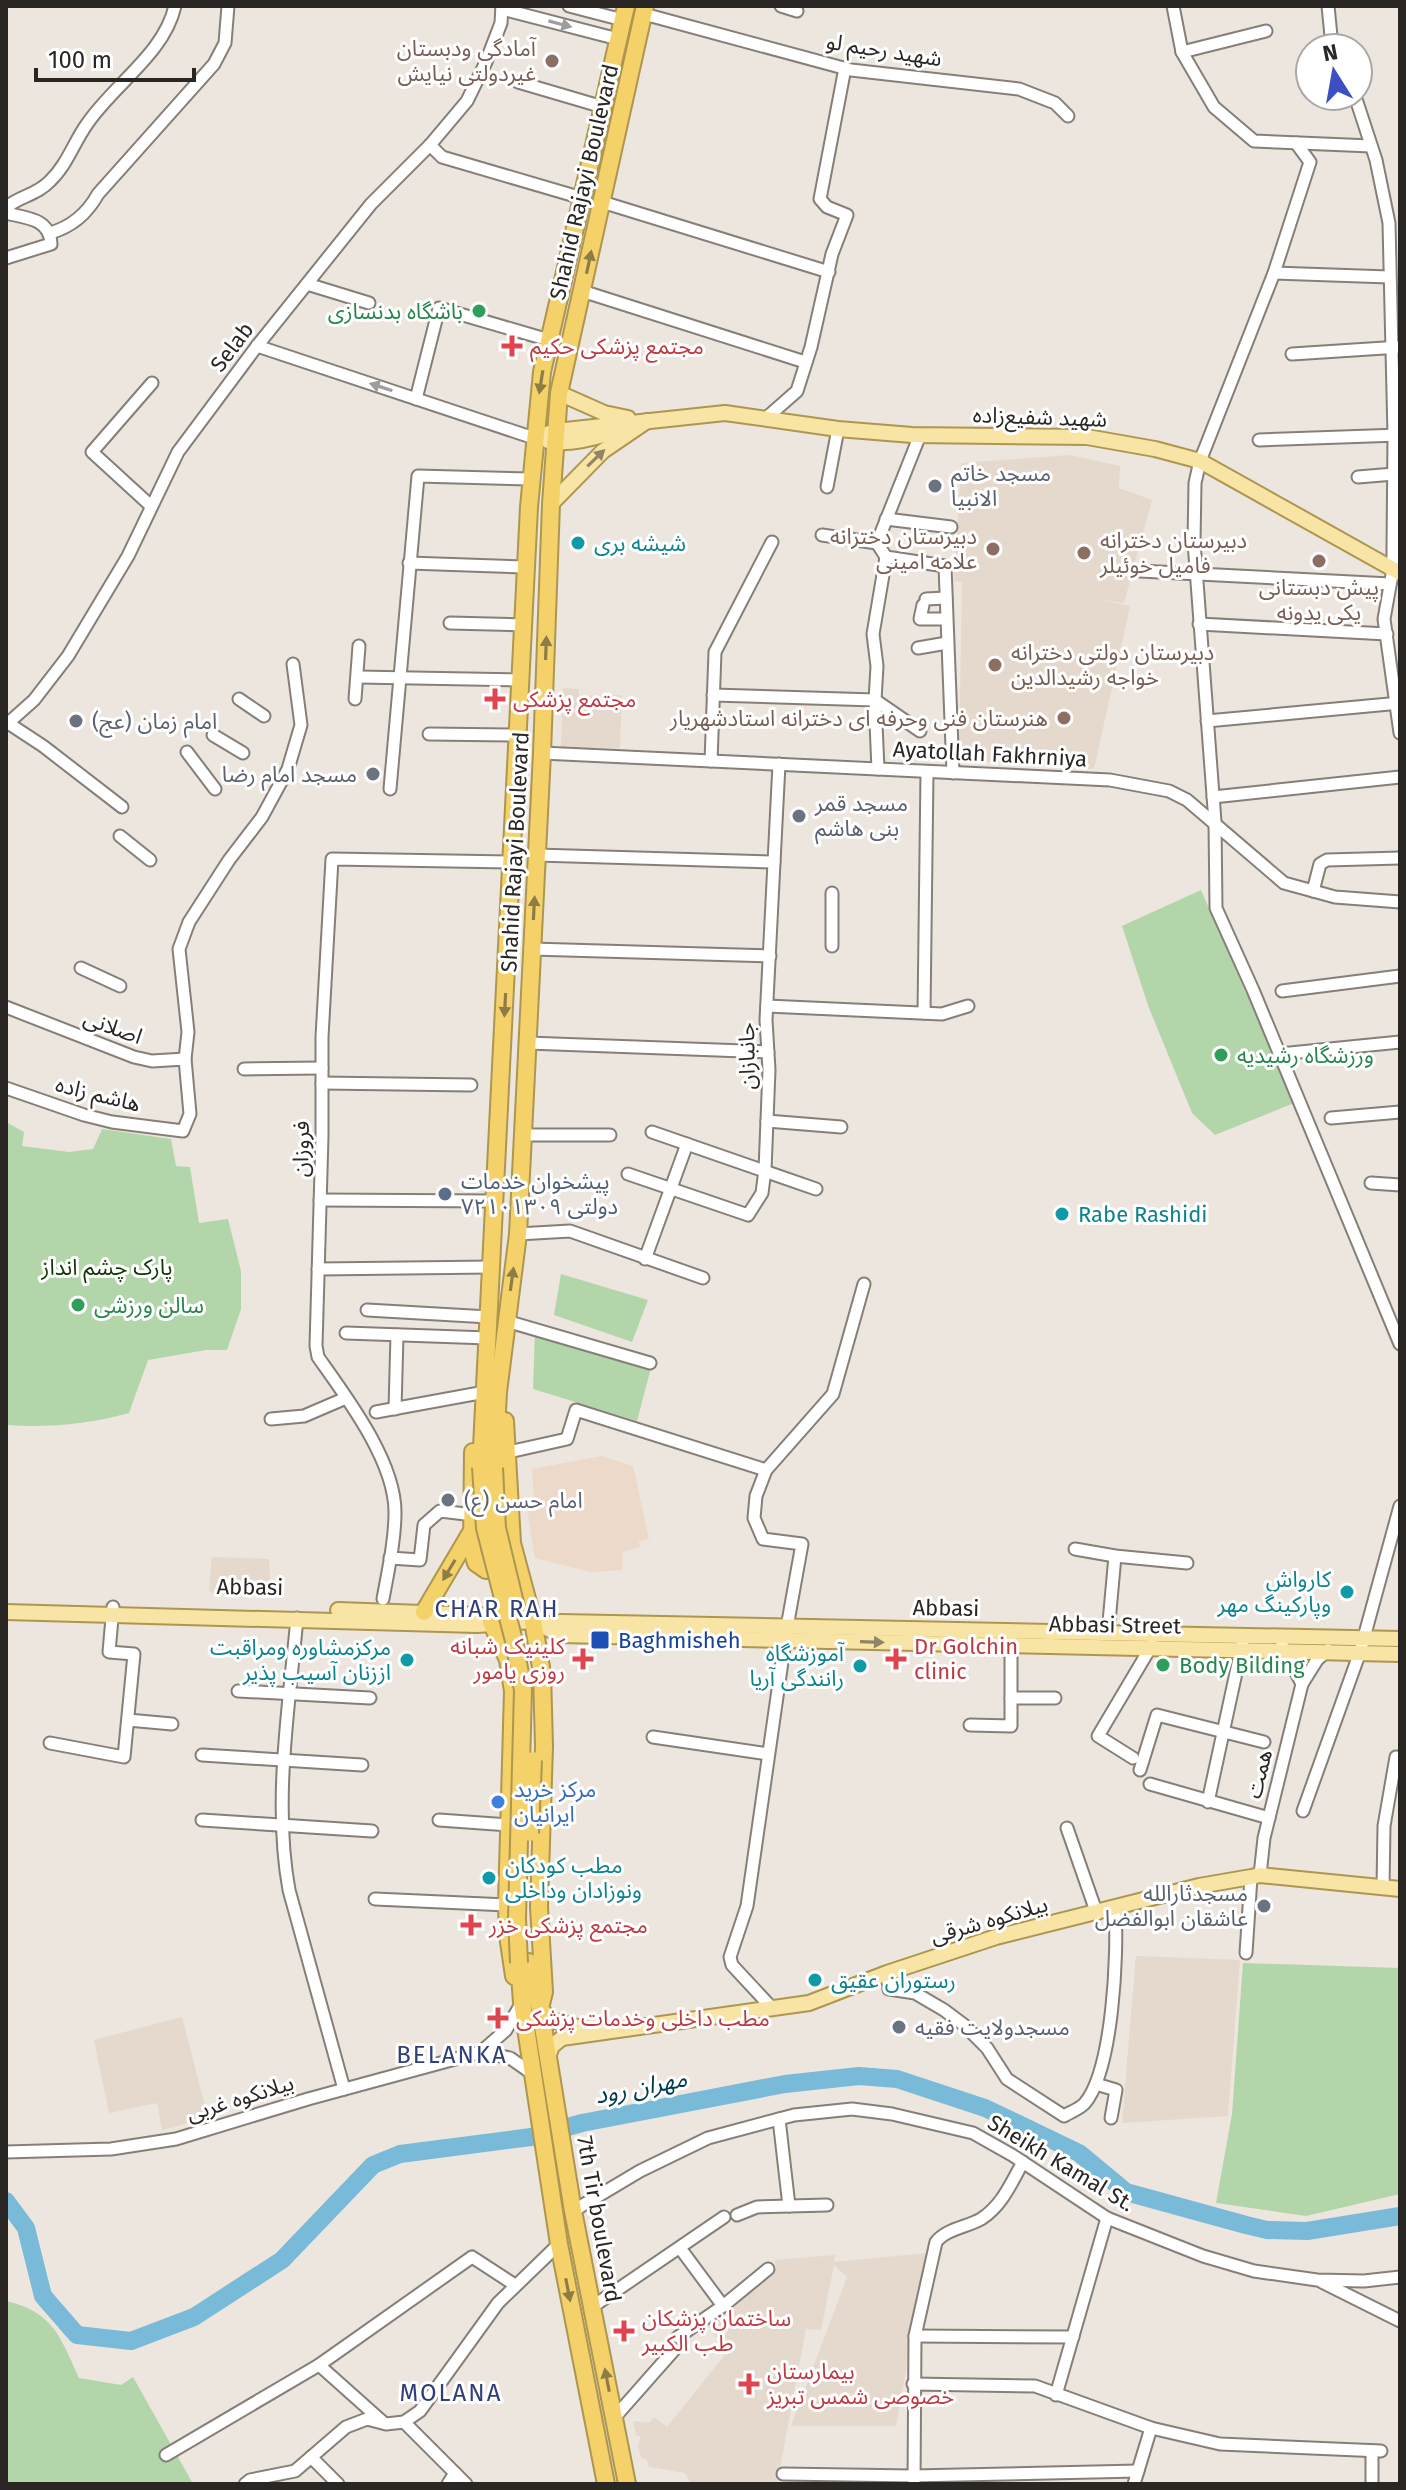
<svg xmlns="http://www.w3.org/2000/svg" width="1406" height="2490" font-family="'Fira Sans','Noto Sans Arabic',sans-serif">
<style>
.commercial{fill:#edd9ca}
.built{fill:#e4d9cc}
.green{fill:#b3d5aa}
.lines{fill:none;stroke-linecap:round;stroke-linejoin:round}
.river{stroke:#79bad9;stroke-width:18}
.minor-casing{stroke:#857f78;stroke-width:15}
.major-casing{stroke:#ad9650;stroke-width:18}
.highway-casing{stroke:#ad9650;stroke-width:20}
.minor{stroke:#fff;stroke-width:11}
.major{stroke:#f8e4a5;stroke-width:14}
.highway{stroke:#f4d269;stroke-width:16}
.highway-bridge-casing{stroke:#ad9650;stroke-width:20;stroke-linecap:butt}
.highway-bridge{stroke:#f4d269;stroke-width:16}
.oneway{fill:#9f9d9c}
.oneway2{fill:#8e7c46}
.oneway3{fill:#908564}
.education-dot{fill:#8d6e63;stroke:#fff;stroke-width:3}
.leisure-dot{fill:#2e9e5b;stroke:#fff;stroke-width:3}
.health-dot{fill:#e0444e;stroke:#fff;stroke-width:3}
.worship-dot{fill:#6b7280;stroke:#fff;stroke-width:3}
.culture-dot{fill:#0f9aa8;stroke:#fff;stroke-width:3}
.service-dot{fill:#5c6f8a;stroke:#fff;stroke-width:3}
.transit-dot{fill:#1a4fb4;stroke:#fff;stroke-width:3}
.shop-dot{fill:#3f7fe0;stroke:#fff;stroke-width:3}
.labels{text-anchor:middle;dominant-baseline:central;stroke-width:6;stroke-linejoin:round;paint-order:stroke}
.education-label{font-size:22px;fill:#785e54;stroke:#fff;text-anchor:end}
.street-label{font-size:22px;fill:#292623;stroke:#fff}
.leisure-label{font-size:22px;fill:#27864d;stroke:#fff;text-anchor:start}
.health-label{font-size:22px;fill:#be3a42;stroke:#fff;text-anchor:start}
.worship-label{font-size:22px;fill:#5b616d;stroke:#fff;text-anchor:start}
.culture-label{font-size:22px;fill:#0d838f;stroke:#fff;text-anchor:start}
.service-label{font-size:22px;fill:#4e5e75;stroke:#fff;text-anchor:start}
.park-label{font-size:22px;fill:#0f3502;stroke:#fff}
.transit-label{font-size:22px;fill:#164399;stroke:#fff;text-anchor:start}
.shop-label{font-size:22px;fill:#366cbe;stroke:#fff;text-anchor:start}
.neighbourhood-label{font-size:24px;letter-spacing:2px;fill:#313f79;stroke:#fff}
.water-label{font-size:24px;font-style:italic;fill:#003b51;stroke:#fff}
</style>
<rect width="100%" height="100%" fill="#ece6de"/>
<polygon class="commercial" points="602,1456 633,1466 649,1539 639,1541 640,1547 623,1552 622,1570 591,1572 535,1558 526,1502 534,1501 532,1469"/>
<g class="built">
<polygon points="1070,455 1120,466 1119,488 1152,500 1124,603 1098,599 1130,606 1094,769 959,760 962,582 954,581 961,463"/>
<polygon points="563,688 579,689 579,696 622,695 620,748 561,747"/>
<polygon points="212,1557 269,1559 271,1596 212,1594 209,1590"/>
<polygon points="1136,1956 1240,1960 1228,2116 1122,2123"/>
<polygon points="182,2017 208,2118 162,2130 157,2103 109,2113 94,2040"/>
<polygon points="927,2253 896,2426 791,2426 847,2277 834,2265 821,2330 806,2329 777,2484 691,2484 685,2473 649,2467 647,2460 641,2458 638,2445 641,2437 636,2435 633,2421 649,2423 654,2417 667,2427 727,2352 706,2323 776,2268 775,2260 835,2255 834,2262"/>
</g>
<g class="green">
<polygon points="1201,890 1294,1103 1215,1135 1192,1113 1149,1008 1122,926"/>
<path d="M6,1122l18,10 -2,14 47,6 24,-3 9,-20 69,10 5,27 14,1 9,56 29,-4 13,52v38l-14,41h-21l-58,10 -19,53c-39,11 -83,15 -123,12z"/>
<polygon points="561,1274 648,1300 632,1342 554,1315"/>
<polygon points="535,1333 651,1368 637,1421 533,1389"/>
<polygon points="1243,1963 1400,1968 1400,2194 1306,2216 1216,2203 1232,2114"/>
<path d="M6,2301c48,11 54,36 73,77l42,7 12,-8 60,107h-187z"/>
</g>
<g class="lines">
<polyline class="river" points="6,2201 26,2228 43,2296 77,2335 131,2341 194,2317 282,2260 373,2165 400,2154 531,2137 582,2123 785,2084 859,2076 897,2079 985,2108 1079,2153 1126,2192 1246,2225 1267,2230 1307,2231 1400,2216"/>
<g class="minor-casing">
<g id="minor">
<polyline points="569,6 623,20"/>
<polyline points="781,6 797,11"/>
<polyline points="1173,6 1182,52 1214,107 1254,141 1371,146"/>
<polyline points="1328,6 1331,36 1336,48"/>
<polyline points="502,9 618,39"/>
<polyline points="644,14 851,70 1019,89 1055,103 1068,116"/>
<polyline points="1182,52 1266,31"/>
<polyline points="518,82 603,107"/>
<polyline points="1355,96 1376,160 1389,223 1394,435 1393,551 1393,569 1384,619 1400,733"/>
<polyline points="1296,143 1310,162 1274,273 1200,461 1195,483 1194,542 1215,822 1216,908 1253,990 1400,1344"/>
<polyline points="430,145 442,157 582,198"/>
<polyline points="602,202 829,272"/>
<path d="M50,233c21,-6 37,-19 48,-39l116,-130 11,-21 3,-37"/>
<path d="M6,258l45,-14c-1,-24 -22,-26 -41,-30l-2,-8c13,-10 30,-12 42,-25 17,-16 24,-39 37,-57 27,-40 77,-70 88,-118"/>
<polyline points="1274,273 1389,277"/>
<polyline points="307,284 369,303"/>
<polyline points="582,291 805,362"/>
<polyline points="257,346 534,438"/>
<polyline points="1292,354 1400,347"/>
<polyline points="416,399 439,308 549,340"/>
<polyline points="765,419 797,391 811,347 832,254 847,215 827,207 820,199 845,68"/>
<polyline points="1259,440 1399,435"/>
<polyline points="1358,477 1394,474"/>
<polyline points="827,487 838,429"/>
<polyline points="151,506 92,452 152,383"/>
<polyline points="886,519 951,527"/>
<polyline points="822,535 877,543"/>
<polyline points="886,557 945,566 953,773"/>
<polyline points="409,563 526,567"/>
<polyline points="1140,571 1390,584"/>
<polyline points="926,599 946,598"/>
<polyline points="923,605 920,619 946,619"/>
<polyline points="450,623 524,625"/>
<polyline points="1199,624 1387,634"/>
<polyline points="918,648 947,643"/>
<polyline points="358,677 521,680"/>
<polyline points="713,695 875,700 920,731"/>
<polyline points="239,699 264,716"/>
<polyline points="355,699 359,646"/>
<polyline points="1207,721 1400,703"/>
<polyline points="8,723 43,746 122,807"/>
<polyline points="6,725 34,700 68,656 128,556 178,452 257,346 371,204 430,145 467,101 486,62 501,23 502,6"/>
<polyline points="429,734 518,735"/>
<polyline points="213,735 243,753"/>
<polyline points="187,752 215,789"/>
<polyline points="542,753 1110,780 1169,791 1187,800 1284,883 1335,897 1400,902"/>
<polyline points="711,761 715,652 772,542"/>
<polyline points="878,769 875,700 877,666 873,634 886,557 877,543 920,435"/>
<polyline points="390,789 418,476 531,479"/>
<polyline points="1213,797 1400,777"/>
<polyline points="120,836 150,860"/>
<polyline points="537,855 774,862"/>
<polyline points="1313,891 1320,864 1327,860 1400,858"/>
<polyline points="832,946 832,893"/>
<polyline points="532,949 770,956"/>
<polyline points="81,968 120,986"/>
<polyline points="1282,991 1400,976"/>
<polyline points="767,1006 942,1014 968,1006"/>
<polyline points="6,1007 134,1057 152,1061 185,1059 190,1114 183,1131 112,1122 84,1115 6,1088"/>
<polyline points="924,1013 927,772"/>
<polyline points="528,1043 768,1052"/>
<polyline points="1280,1054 1400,1042"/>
<polyline points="185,1059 188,1032 179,949 189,922 229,860 262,817 288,769 301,725 293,664"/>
<polyline points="244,1069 322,1068"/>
<polyline points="322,1083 471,1085"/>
<polyline points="1331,1118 1400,1112"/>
<polyline points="767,1121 841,1127"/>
<polyline points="652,1132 816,1189"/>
<polyline points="523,1135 610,1135"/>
<polyline points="628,1174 748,1215 762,1193 765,1170 769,1070 766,1020 779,764"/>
<polyline points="1371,1183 1400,1185"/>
<polyline points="320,1200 495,1201"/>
<polyline points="518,1234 570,1231 703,1278"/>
<polyline points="645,1259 687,1144"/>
<polyline points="318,1269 492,1267"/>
<polyline points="367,1310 489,1317"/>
<polyline points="506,1321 650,1363"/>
<polyline points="346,1333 488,1338"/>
<polyline points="395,1409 397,1335"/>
<polyline points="376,1412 485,1392"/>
<polyline points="271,1419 304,1416 346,1398"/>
<polyline points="509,1452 567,1439 576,1410 766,1470"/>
<polyline points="1075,1549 1115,1556 1187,1563"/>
<polyline points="390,1558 420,1560 424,1525 440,1511 474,1515"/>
<path d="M383,1599c5,-28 12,-58 12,-87 0,-51 -48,-114 -77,-155l-2,-11 6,-210v-99l10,-178 180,3"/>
<path d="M297,1618c-8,89 -24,184 -8,272l55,199"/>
<polyline points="1108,1633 1115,1556"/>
<polyline points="1282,1645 1302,1684"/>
<polyline points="238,1691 370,1698"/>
<polyline points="1011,1698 1055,1698"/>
<polyline points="128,1720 172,1724"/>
<polyline points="970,1725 1011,1726 1011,1640"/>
<polyline points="653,1737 768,1754"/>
<polyline points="50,1743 124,1757 134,1654 109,1652 113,1607"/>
<polyline points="202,1755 362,1765"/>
<polyline points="1133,1758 1098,1736 1152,1645"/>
<polyline points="1140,1770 1157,1715 1264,1742"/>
<polyline points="1150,1784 1269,1818"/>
<polyline points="1208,1802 1244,1636"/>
<polyline points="1303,1811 1360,1652 1400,1506"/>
<polyline points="202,1820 372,1831"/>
<polyline points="439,1820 509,1825"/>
<polyline points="1067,1828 1097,1914"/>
<polyline points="1260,1875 1264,1838 1302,1684 1317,1660 1328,1650"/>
<polyline points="1383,1887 1384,1826 1396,1757"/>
<polyline points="375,1899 507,1905"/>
<polyline points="1246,1953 1251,1877"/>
<path d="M887,1973l2,16 26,4 29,17 20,15 23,23 20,31 57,37c6,-4 16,-7 21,-13 28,-34 33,-150 30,-194"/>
<polyline points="772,2008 732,1965 730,1957 747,1906 787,1627 802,1544 763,1539 754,1518 756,1496 766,1470 833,1394 864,1284"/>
<polyline points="481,2052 510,2058 533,2074"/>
<polyline points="1096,2084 1116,2090 1111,2118"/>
<polyline points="779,2119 789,2206"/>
<polyline points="6,2152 111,2149 176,2139 308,2099 481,2052 506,2030 521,2004"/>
<polyline points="573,2211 640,2171 708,2138 794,2115 852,2109 892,2114 973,2133 1012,2155 1107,2218 1203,2256 1254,2271 1317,2280 1364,2281 1400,2277"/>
<polyline points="737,2215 757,2207 827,2205"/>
<polyline points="680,2248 723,2306"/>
<polyline points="1322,2282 1400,2321"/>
<polyline points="592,2307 724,2217"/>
<polyline points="915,2336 1073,2337"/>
<polyline points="678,2337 723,2306 768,2269"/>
<polyline points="319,2365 384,2423"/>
<polyline points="913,2384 1035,2386 1151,2428 1220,2444 1381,2451"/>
<polyline points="1056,2395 1107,2218"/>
<polyline points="614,2418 674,2350"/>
<polyline points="404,2422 466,2484"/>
<polyline points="166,2455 319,2365 472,2257 515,2285"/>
<polyline points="311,2457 338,2484"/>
<polyline points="783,2474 913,2476 1138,2471"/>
<polyline points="245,2484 250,2480 295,2471 346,2427 367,2419 386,2424 404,2422 420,2411 498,2303 559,2244"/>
<polyline points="448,2484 455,2473"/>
<path d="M914,2484l1,-148 21,-94c10,-13 31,-15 45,-23 21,-13 30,-36 42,-57"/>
<polyline points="1134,2484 1151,2428"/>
<polyline points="1372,2484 1372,2451"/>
</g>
</g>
<g class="major-casing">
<g id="major">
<polyline points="559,393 604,413 628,418"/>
<polyline points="534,438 556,431 725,413 838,429 912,435 1087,437 1155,449 1200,461 1400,573"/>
<path d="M548,441c22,5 52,-5 73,-11"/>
<polyline points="551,504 603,451 647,421"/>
<polyline points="338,1610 480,1615 491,1622"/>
<polyline points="6,1612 477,1625 533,1621 560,1635 1400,1654"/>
<polyline points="545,1625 561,1622 1400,1639"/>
<polyline points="540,2008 551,2020 588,2030"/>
<polyline points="548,2057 552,2046 562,2038 809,2003 887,1973 996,1937 1199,1886 1251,1877 1260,1875 1400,1889"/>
</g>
</g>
<g class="highway-casing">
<g id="highway">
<polyline points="505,1421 512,1543 533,1621 542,1673 544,1746 539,1907 544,1992 540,2008"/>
<polyline points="473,1452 472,1550 476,1563 486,1570 507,1566"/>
<polyline points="481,1467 529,507 542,372 626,6"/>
<polyline points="494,1468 498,1392 518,1234 542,753 551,504 559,393 645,6"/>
<polyline points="424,1612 470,1534"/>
<polyline points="491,1622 508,1660 513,1691 507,1905 508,1935 514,1976"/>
<polyline points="529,1962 533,1989 540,2008 573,2211 627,2484"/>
<polyline points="519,1963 522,2002 559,2244 606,2484"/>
</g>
</g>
<use href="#minor" class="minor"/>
<use href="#major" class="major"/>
<use href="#highway" class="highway"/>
<g class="highway-bridge-casing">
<g id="highway-bridge">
<polyline points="481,1467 485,1528 514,1641 523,1690 517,1918 519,1963"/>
<polyline points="494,1468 497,1528 516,1607"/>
<polyline points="530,1833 533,1760"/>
</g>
</g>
<use href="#highway-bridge" class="highway-bridge"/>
</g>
<defs><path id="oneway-solid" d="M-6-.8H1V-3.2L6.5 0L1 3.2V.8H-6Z" transform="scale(2)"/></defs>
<g class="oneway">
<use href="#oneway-solid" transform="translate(560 24) rotate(15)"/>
<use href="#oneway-solid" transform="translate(381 387) rotate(-162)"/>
</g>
<g class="oneway2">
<use href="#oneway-solid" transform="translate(589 262) rotate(-78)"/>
<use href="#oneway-solid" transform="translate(541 382) rotate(99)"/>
<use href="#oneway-solid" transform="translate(546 648) rotate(-88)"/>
<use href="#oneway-solid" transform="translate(534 908) rotate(-87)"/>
<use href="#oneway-solid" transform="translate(505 1005) rotate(93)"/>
<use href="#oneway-solid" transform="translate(512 1279) rotate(-82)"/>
<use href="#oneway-solid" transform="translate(449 1570) rotate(121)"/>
<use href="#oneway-solid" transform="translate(568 2290) rotate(79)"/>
<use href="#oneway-solid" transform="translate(607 2380) rotate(-101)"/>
</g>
<g class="oneway3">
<use href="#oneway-solid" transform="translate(596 458) rotate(-44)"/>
<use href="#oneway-solid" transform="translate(872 1642) rotate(2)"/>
</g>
<g class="education-dot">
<circle cx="552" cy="61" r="8"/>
<circle cx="993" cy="549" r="8"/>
<circle cx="1084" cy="553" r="8"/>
<circle cx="1319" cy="561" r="8"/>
<circle cx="995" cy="665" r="8"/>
<circle cx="1064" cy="718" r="8"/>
</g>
<g class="leisure-dot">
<circle cx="479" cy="311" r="8"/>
<circle cx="1221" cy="1055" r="8"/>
<circle cx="78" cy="1305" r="8"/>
<circle cx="1163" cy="1665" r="8"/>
</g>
<g class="health-dot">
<path d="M508 334h8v8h8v8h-8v8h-8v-8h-8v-8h8z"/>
<path d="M491 687h8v8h8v8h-8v8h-8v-8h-8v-8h8z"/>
<path d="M579 1647h8v8h8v8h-8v8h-8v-8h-8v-8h8z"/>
<path d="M892 1647h8v8h8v8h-8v8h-8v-8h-8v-8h8z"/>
<path d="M467 1913h8v8h8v8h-8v8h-8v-8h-8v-8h8z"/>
<path d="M494 2006h8v8h8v8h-8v8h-8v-8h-8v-8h8z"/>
<path d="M620 2319h8v8h8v8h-8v8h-8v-8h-8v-8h8z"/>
<path d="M745 2372h8v8h8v8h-8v8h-8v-8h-8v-8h8z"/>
</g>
<g class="worship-dot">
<circle cx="935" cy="486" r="8"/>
<circle cx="76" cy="721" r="8"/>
<circle cx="373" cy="774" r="8"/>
<circle cx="799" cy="816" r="8"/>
<circle cx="448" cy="1500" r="8"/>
<circle cx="1264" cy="1906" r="8"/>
<circle cx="899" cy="2027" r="8"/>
</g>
<g class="culture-dot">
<circle cx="578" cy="543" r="8"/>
<circle cx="1062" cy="1214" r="8"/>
<circle cx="1347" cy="1592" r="8"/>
<circle cx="407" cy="1660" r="8"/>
<circle cx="860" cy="1666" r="8"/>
<circle cx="489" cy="1878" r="8"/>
<circle cx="815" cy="1980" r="8"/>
</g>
<circle class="service-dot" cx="445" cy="1194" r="8"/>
<rect class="transit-dot" x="590" y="1630" width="20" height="20" rx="4"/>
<circle class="shop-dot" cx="498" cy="1802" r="8"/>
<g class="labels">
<g class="education-label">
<text x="536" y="48">آمادگی ودبستان<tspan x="536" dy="25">غیردولتی نیایش</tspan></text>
<text x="977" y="536">دبیرستان دخترانه<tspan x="977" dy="25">علامه امینی</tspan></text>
<text x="1100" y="540" text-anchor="start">دبیرستان دخترانه<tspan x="1100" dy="25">فامیل خوئیلر</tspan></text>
<text x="1319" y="587" text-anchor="middle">پیش دبستانی<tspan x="1319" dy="25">یکی یدونه</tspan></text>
<text x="1011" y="652" text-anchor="start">دبیرستان دولتی دخترانه<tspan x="1011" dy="25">خواجه رشیدالدین</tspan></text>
<text x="1048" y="718">هنرستان فنی وحرفه ای دخترانه استادشهریار</text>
</g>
<g class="street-label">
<text transform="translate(884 50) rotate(9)">شهید رحیم لو</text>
<text transform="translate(584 182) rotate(-77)">Shahid Rajayi Boulevard</text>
<text transform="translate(232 347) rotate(-53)">Selab</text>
<text transform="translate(1040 417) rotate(2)">شهید شفیع‌زاده</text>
<text transform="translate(990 754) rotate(3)">Ayatollah Fakhrniya</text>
<text transform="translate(515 852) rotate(-87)">Shahid Rajayi Boulevard</text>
<text transform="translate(113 1027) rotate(20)">اصلانی</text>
<text transform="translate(747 1056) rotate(-91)">جانبازان</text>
<text transform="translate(98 1094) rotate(14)">هاشم زاده</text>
<text transform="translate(301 1149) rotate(-89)">فروزان</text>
<text transform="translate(250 1587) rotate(1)">Abbasi</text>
<text transform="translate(946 1608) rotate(1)">Abbasi</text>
<text transform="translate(1115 1625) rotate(1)">Abbasi Street</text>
<text transform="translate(1259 1774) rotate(-76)">همت</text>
<text transform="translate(989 1920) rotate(-16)">بیلانکوه شرقی</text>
<text transform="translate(240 2098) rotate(-17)">بیلانکوه غربی</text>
<text transform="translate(1061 2163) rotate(31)">Sheikh Kamal St.</text>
<text transform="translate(599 2219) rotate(80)">7th Tir boulevard</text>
</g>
<g class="leisure-label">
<text x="463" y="311" text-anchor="end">باشگاه بدنسازی</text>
<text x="1237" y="1055">ورزشگاه رشیدیه</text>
<text x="94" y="1305">سالن ورزشی</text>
<text x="1179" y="1665">Body Bilding</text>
</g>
<g class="health-label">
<text x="530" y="346">مجتمع پزشکی حکیم</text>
<text x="513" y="699">مجتمع پزشکی</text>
<text x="565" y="1646" text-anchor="end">کلینیک شبانه<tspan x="565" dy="25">روزی یامور</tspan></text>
<text x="914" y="1646">Dr Golchin<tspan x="914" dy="25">clinic</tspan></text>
<text x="489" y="1925">مجتمع پزشکی خزر</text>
<text x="516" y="2018">مطب داخلی وخدمات پزشکی</text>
<text x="642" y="2318">ساختمان پزشکان<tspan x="642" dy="25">طب الکبیر</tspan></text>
<text x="767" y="2371">بیمارستان<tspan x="767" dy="25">خصوصی شمس تبریز</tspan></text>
</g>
<g class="worship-label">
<text x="951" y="473">مسجد خاتم<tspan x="951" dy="25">الانبیا</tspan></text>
<text x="92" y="721">امام زمان (عج)</text>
<text x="357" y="774" text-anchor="end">مسجد امام رضا</text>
<text x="815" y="803">مسجد قمر<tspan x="815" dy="25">بنی هاشم</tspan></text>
<text x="464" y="1500">امام حسن (ع)</text>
<text x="1248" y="1893" text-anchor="end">مسجدثارالله<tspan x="1248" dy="25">عاشقان ابوالفضل</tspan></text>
<text x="915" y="2027">مسجدولایت فقیه</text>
</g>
<g class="culture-label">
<text x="594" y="543">شیشه بری</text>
<text x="1078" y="1214">Rabe Rashidi</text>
<text x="1331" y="1579" text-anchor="end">کارواش<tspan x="1331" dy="25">وپارکینگ مهر</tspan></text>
<text x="391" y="1647" text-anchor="end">مرکزمشاوره ومراقبت<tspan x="391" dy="25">اززنان آسیب پذیر</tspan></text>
<text x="844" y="1653" text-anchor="end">آموزشگاه<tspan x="844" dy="25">رانندگی آریا</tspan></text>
<text x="505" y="1865">مطب کودکان<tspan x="505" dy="25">ونوزادان وداخلی</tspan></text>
<text x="831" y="1980">رستوران عقیق</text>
</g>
<g class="service-label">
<text x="461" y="1181">پیشخوان خدمات<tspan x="461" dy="25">دولتی ۷۲۱۰۱۳۰۹</tspan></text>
</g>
<g class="park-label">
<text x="107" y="1267">پارک چشم انداز</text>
</g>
<g class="transit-label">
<text x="618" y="1640">Baghmisheh</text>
</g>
<g class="shop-label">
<text x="514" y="1789">مرکز خرید<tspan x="514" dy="25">ایرانیان</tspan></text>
</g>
<g class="neighbourhood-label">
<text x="497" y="1609">CHAR RAH</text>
<text x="452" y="2055">BELANKA</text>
<text x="451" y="2393">MOLANA</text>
</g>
<g class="water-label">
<text transform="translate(641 2087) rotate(-11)">مهران رود</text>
</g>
</g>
<rect width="1406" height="2490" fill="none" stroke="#292623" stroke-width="16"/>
<g transform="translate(1334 72) rotate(349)"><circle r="38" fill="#ffffff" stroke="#a9a8a7" stroke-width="2"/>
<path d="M0-6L14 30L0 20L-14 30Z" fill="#3c50c3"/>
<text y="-12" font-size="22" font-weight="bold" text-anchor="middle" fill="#292623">N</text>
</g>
<path d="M36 68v12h158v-12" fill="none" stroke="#292623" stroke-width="4"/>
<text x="48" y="68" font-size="24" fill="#292623" stroke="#ffffff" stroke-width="6" paint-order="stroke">100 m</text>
</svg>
